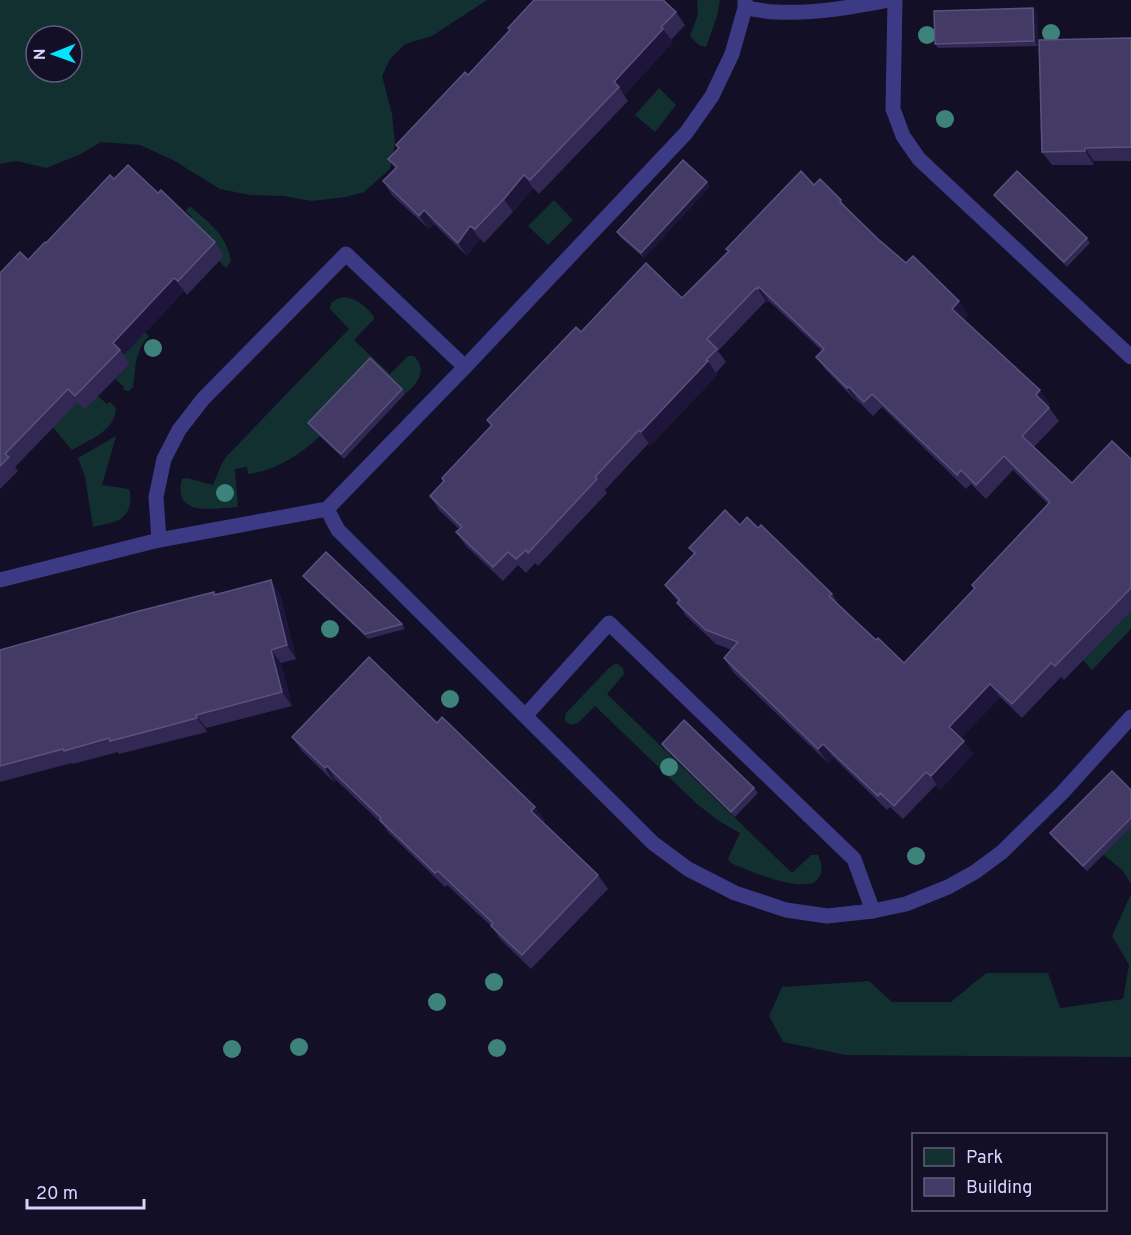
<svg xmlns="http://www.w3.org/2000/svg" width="1131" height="1235" font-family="Overpass,sans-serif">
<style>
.green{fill:#12302f;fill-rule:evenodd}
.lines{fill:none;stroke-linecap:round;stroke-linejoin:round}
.lane{stroke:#3d3a85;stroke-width:15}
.tree{fill:#3d827b}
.wall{fill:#312854}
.shaded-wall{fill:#1d163a}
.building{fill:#433a66;stroke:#5a527e;stroke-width:1.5}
</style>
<rect width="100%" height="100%" fill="#130f26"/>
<g class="green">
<path d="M0,0h487l-55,36 -27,8 -15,15 -8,17 10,38 3,30 -5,25 -26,23 -18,5 -34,4 -29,-5 -33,-1 -30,-6 -47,-29 -33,-15 -39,-3 -22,13 -33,13 -29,-7 -17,3zM36,36h36v36h-36z"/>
<polygon points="697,0 720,0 717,16 706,47 699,45 690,36 698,14"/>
<polygon points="659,88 676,105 655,132 635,115"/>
<polygon points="554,200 573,220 548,245 528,226"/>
<path d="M190,206c20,18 36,28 41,55l-5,7 -7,-7 5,-5 -39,-32 7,-7 -6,-6z"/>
<path d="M345,297c12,2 21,9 29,20v2l-20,21 36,34 18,-18h6c14,15 4,27 -9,38l-93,34 8,8c-20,19 -45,35 -72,38l-1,-7 -12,2 3,38c-23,1 -66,11 -56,-28l5,-1 26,7 8,-20 5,-8 123,-128 -19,-20 1,-6 6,-4z"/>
<polygon points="136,323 149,336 141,346 136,361 133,387 129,391 126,391 123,389 124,387 115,379 130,364 121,355"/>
<path d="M98,396l9,8 3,-2 6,6c0,23 -28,32 -44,42l-26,-31 30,-18z"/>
<path d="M116,436l-14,49 27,4c2,6 2,9 1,15 -4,19 -21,19 -37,23l-8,-50 -7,-19z"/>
<polygon points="1131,609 1131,629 1092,670 1083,660"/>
<path d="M615,664h3l5,4 1,6 -17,20 185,179 19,-18h7c3,7 6,15 1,22 -2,4 -6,7 -11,7 -19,3 -60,-13 -77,-21l-3,-4 1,-3 11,-23 -21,-12 -22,-17 -102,-98 -17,17 -7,2 -6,-4v-3l1,-5 44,-46z"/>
<polygon points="1131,826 1131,884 1123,871 1103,854"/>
<polygon points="1131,894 1131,1057 846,1055 783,1042 769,1016 782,987 869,981 892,1002 951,1002 986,973 1048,973 1060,1008 1123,999 1129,965 1112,936"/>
</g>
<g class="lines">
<g class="lane">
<polyline points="895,0 893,109 903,136 919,159 1131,357"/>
<path d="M745,8c10,1 21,4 32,4 38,2 76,-5 112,-12"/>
<polyline points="327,509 338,530 653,843 688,869 735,893 786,910 827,916 873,911 906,904 948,887 975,872 1002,852 1062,793 1131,717"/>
<polyline points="159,540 156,497 164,459 179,430 203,399 346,254 465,367"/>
<polyline points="0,580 159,540 327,509 465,367 686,133 712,96 732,54 745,8 745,0"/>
<polyline points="526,715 609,623 854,859 873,911"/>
</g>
</g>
<g class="tree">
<circle cx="1051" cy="33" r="9"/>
<circle cx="927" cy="35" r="9"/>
<circle cx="945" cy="119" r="9"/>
<circle cx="153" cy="348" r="9"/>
<circle cx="225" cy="493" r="9"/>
<circle cx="330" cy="629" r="9"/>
<circle cx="450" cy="699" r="9"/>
<circle cx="669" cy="767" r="9"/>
<circle cx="916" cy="856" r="9"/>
<circle cx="494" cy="982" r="9"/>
<circle cx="437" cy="1002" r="9"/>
<circle cx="299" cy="1047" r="9"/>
<circle cx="497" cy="1048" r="9"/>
<circle cx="232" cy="1049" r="9"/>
</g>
<g class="wall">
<polygon points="1033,8 1037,13 1038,46 938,48 935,44"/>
<polygon points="676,12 685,25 671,40 673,42 624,95 628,101 539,194 533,188 513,212 484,243 480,239 467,256 434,224 429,229 392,195 383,181 395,168 388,159 398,149 396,145 468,75 510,30 508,28"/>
<polygon points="1131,38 1131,161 1094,161 1094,165 1052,165 1042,152"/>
<polygon points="114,179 158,193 215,242 224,256 187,295 184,291 124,355 130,364 85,409 77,403 15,467 18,471 0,489 0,273 28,260"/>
<polygon points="814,185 841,200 849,211 878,239 968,315 964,320 1050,404 1048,406 1059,421 1034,447 1072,483 1131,459 1131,611 1064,680 1061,677 1022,718 1000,697 961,738 973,754 940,790 936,785 903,819 890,807 887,810 833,757 828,763 733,672 724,658 732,650 716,644 686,616 677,603 678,602 665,585 694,554 689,548 740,525 758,528 832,594 841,608 876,640 904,663 974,589 972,585 1048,504 1013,470 986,499 971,484 966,489 882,407 873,416 858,401 857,402 826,370 816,357 822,351 769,301 767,303 766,301 718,351 726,362 716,373 717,375 650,446 648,444 605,490 607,493 538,566 535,563 526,573 518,565 503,581 466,546 456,532 459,529 439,510 430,496 444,481 442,478 491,426 487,420 581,332 682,298 728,252 726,249"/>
<polygon points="710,186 644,258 620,237 617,232"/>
<polygon points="994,195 1087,238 1090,243 1067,267 998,200"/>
<polygon points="402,389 405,394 344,459 311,428 308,423"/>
<polygon points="303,576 402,624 405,629 368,639 307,581"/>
<polygon points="214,592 216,595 280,594 296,659 281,663 292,706 206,728 207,732 119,754 118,752 73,764 72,763 0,782 0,650"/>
<polygon points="437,723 545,820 543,822 598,875 608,889 531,969 500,939 492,927 447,885 445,887 389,833 383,825 336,780 334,782 302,751 292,737"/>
<polygon points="662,744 754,788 758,793 735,817 665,749"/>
<polygon points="1131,790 1131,827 1087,871 1053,838 1050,833"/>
</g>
<g class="shaded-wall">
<polygon points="1033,8 1037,13 1038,46 1034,41"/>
<polygon points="663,29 673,42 624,95 619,87 614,82"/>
<polygon points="1085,148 1094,161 1094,165 1085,151"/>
<polygon points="524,175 533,188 513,212 504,199"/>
<polygon points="707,182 710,186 644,258 641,253"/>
<polygon points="424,210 434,224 429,229 419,216"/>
<polygon points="470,226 480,239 467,256 458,243"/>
<polygon points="174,278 184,291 124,355 120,350 113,343"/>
<polygon points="759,287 769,301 767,303 758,289"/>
<polygon points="959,301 968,315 962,322 952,309"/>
<polygon points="708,361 717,375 650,446 641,432"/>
<polygon points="849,387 858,401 857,402 847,388"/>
<polygon points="1040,390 1050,404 1045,409 1036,395"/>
<polygon points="271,580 280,594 296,659 287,645"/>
<polygon points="271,650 281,663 292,706 282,692"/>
<polygon points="990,684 1000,697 959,741 949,727"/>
<polygon points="196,715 206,728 207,732 197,718"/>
<polygon points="964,741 973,754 940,790 931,776"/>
<polygon points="823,744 833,757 828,763 818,749"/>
<polygon points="327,766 336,780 334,782 325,768"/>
<polygon points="535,807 545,820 541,825 531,811"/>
</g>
<g class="building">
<polygon points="534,0 663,0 676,12 661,27 663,29 614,82 619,87 530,180 524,175 504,199 475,229 470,226 458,243 424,210 419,216 383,181 397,167 388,159 399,148 396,145 465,72 468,75 510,30 508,28"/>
<polygon points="1033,8 1034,41 935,44 934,11"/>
<polygon points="1131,38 1131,147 1085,148 1085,151 1042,152 1039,40"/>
<polygon points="683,160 707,182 641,253 617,232"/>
<polygon points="128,165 158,193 161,190 215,242 178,281 174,278 113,343 120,350 75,396 68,389 5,454 9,457 0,466 0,273 20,252 28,260 45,242 46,243 110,175 114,179"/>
<polygon points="801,171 814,185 820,179 841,200 840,202 878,239 906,263 913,256 959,301 952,309 1040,390 1036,395 1049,408 1022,436 1072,483 1112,441 1131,459 1131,588 1055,666 1051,663 1012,704 990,684 949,727 964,741 931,776 926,772 894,806 880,793 878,796 823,744 818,749 782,714 724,658 738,642 706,630 677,603 680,600 665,585 695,553 689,548 725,510 740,525 747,517 758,528 761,525 832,594 829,596 876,640 878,638 904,663 975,588 972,585 1050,502 1004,456 976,485 961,470 957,475 872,394 864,402 849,387 847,388 816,357 824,349 759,287 758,289 756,288 707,339 717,349 706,360 708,361 641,432 639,430 595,477 597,479 528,553 526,550 516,559 508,552 493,567 456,532 462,527 430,496 444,481 442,478 492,425 487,420 576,327 581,332 646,263 682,298 729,251 726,249"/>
<polygon points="1017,171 1087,238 1064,262 994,195"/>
<polygon points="370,358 402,389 341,454 308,423"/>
<polygon points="326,552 402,624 365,634 303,576"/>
<polygon points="271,580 287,645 271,650 282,692 196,715 197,718 145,732 110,741 109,738 64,751 63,749 0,766 0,650 139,611 214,592 214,595"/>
<polygon points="369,657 437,723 442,717 535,807 531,811 598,875 522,955 491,926 493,923 438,871 435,873 380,820 381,818 327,766 325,768 292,737"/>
<polygon points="684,720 754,788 731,812 662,744"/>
<polygon points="1112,771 1131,790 1131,818 1083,866 1050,833"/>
</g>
<rect x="912" y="1133" width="195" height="78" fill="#130f26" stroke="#625e7d" stroke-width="1.5"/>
<rect x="924" y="1148" width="30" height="18" fill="#12302f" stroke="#625e7d" stroke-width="1.5"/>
<text x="966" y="1163" font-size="18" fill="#d9d4ff">Park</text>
<rect x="924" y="1178" width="30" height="18" fill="#433a66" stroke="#625e7d" stroke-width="1.5"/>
<text x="966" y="1193" font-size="18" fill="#d9d4ff">Building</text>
<g transform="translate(54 54) rotate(269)"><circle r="28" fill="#130f26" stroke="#625e7d" stroke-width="1.5"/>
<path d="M0-4.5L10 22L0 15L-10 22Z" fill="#00e5ff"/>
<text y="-9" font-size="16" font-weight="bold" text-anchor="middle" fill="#d9d4ff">N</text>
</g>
<path d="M27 1199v9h117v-9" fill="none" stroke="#d9d4ff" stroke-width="3"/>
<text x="36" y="1199" font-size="18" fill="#d9d4ff" stroke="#130f26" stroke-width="4.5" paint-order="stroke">20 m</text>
</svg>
